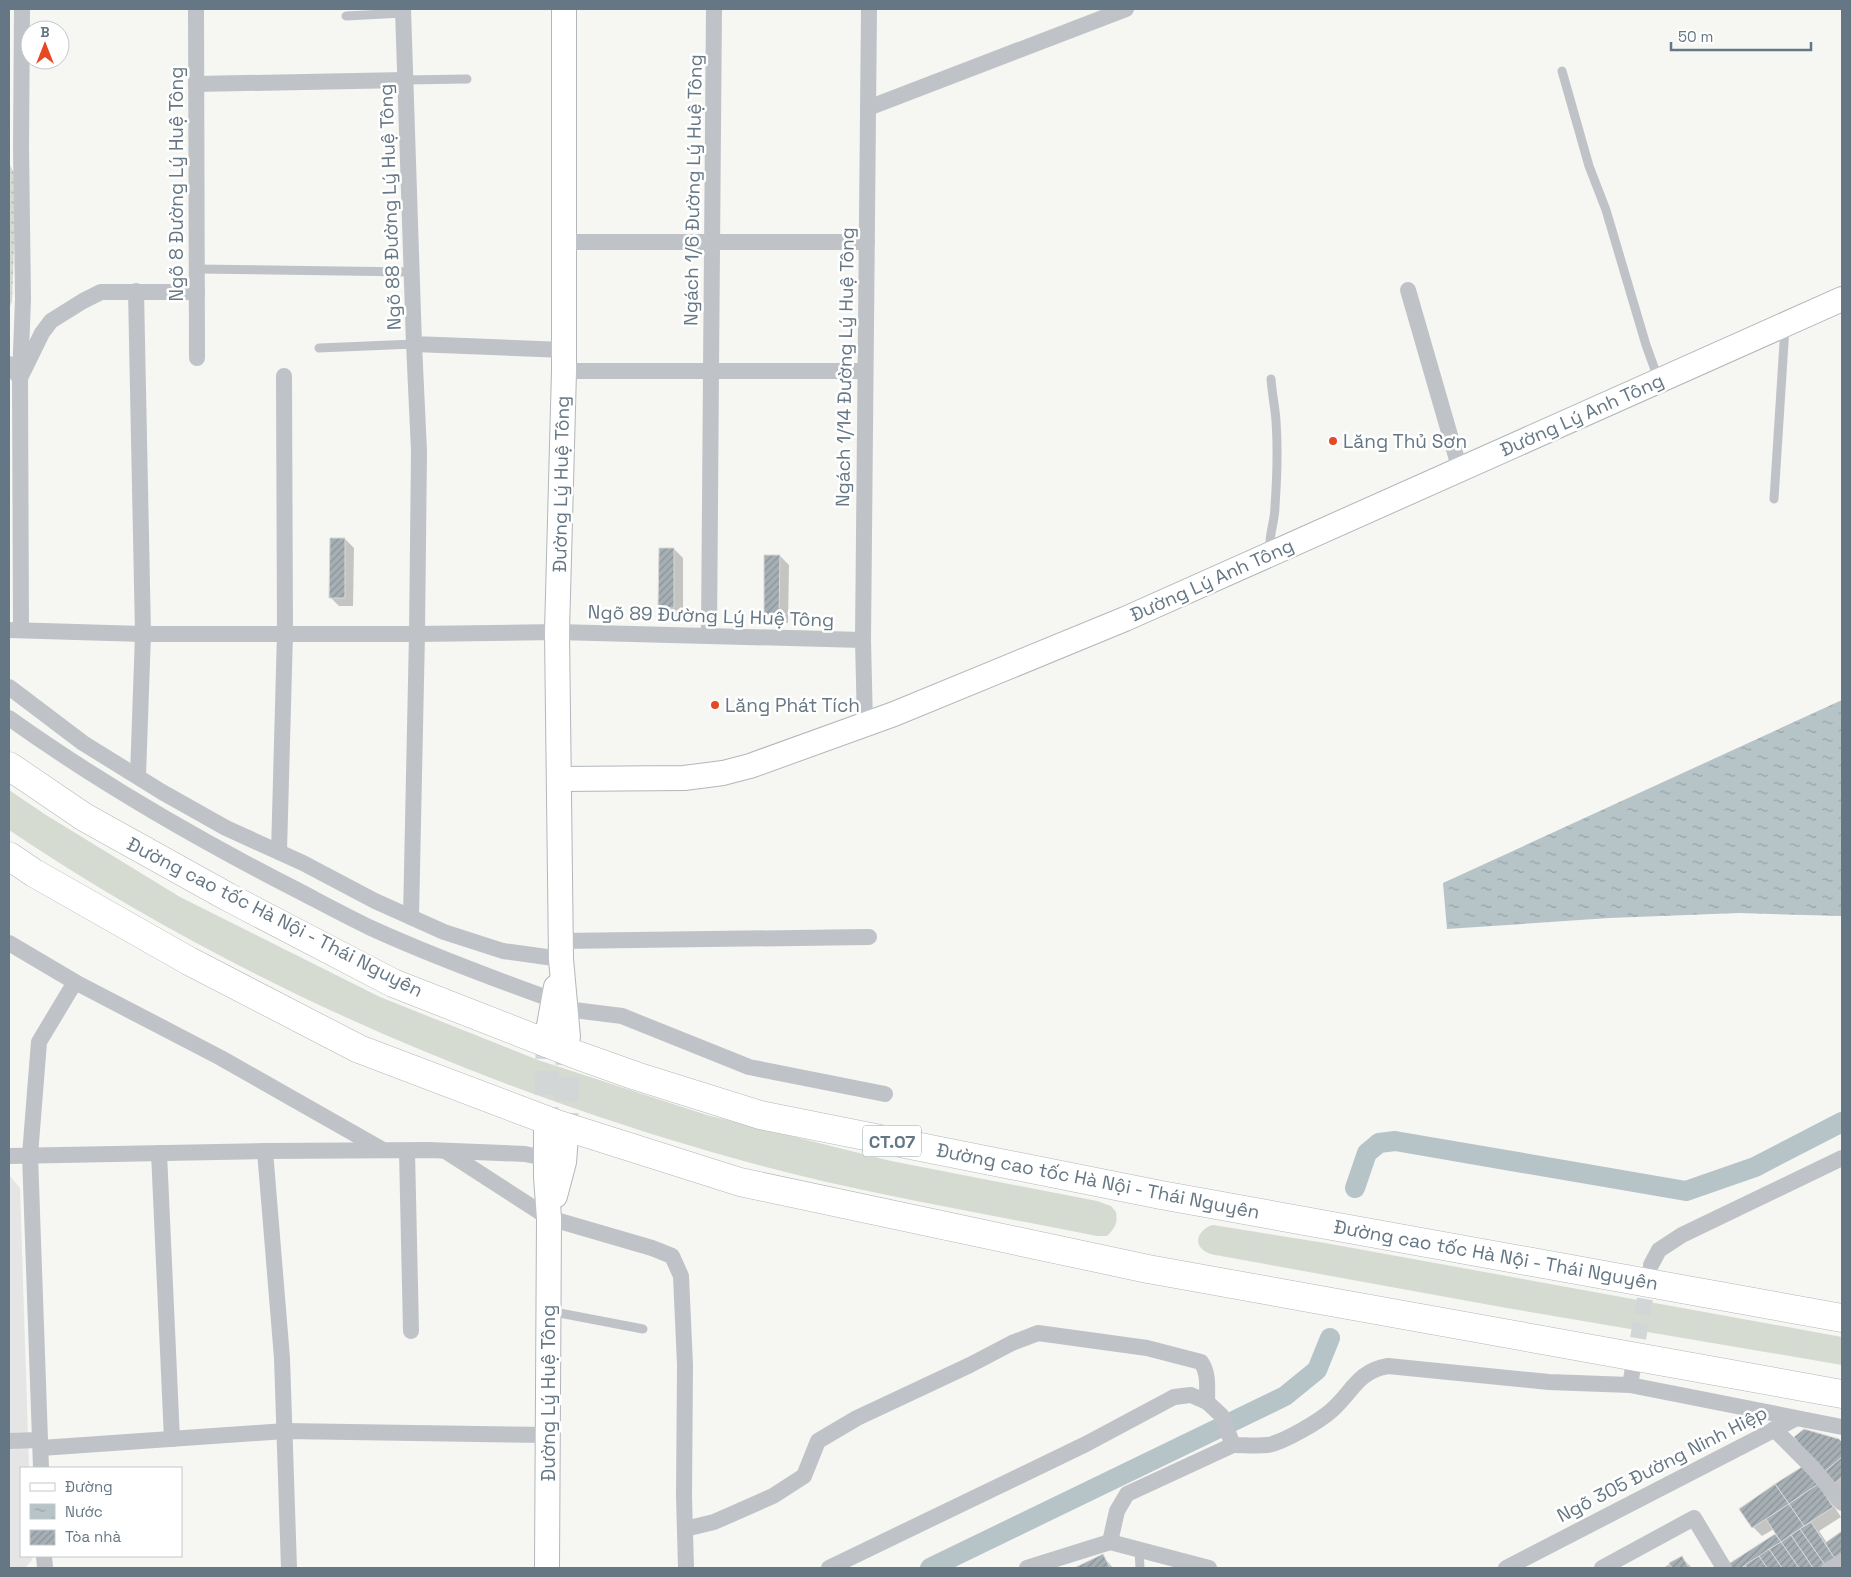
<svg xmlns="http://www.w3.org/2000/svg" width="1851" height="1577" font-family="'Space Grotesk',sans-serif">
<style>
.built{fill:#e4e5e4}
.grass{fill:#d6dbd2}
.park{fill:url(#park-dots)}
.water{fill:url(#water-ripples)}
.shadow{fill:#0003}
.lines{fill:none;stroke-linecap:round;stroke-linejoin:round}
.canal{stroke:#b6c3c7;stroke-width:20}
.building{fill:url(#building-hatch);stroke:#d8d8d5}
.street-tunnel{stroke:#d2d6d7;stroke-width:16;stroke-dasharray:16 8;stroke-linecap:butt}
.secondary-tunnel{stroke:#d2d6d7;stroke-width:24;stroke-dasharray:24 12;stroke-linecap:butt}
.secondary-casing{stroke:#b1b7bb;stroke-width:26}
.highway-casing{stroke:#b2b6b9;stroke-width:29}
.lane{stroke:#bfc3c7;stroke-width:9}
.street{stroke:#bfc3c7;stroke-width:16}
.secondary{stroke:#fff;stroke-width:24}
.highway{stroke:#fff;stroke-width:28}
.poi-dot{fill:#e54924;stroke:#fff;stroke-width:2}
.labels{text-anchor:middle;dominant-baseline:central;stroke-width:5;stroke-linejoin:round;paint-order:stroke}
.shield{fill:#fff;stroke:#93a0a9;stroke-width:1}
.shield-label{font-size:18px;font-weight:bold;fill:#657784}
.street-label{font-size:19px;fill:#657784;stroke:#fff}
.poi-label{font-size:19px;fill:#657784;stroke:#fff;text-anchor:start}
</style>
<defs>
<pattern id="park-dots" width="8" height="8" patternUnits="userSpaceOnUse" patternTransform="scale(1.25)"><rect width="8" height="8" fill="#d6dbd2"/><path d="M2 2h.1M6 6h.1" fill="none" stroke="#b1b6b0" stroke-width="1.8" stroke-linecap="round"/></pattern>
<pattern id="water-ripples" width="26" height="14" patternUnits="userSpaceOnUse" patternTransform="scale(1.25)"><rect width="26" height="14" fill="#b6c3c7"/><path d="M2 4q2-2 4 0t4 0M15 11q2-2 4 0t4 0" fill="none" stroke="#98a3a7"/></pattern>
<pattern id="building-hatch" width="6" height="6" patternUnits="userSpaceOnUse" patternTransform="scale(1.25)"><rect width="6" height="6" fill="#a6afb4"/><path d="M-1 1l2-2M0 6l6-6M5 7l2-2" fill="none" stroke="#8b9398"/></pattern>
</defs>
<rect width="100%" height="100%" fill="#f6f6f3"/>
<polygon class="built" points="9,1175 20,1188 29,1468 21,1468 21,1556 31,1556 32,1560 25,1568 9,1568"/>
<g class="grass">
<path d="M9,790l37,25 134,82 200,100 158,63 169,55 184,46 206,40 14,5 5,6c2,11 -1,16 -9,24h-10c-119,-24 -240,-43 -357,-76 -258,-72 -508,-180 -731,-330z"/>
<path d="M1213,1225l112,18 517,94v28l-341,-58 -280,-51c-6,-1 -14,-2 -19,-7 -10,-9 1,-22 11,-24z"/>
</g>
<polygon class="park" points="9,163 14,173 16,194 12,301 9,309"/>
<polygon class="water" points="1842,700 1842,916 1739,913 1609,918 1447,929 1443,883"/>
<g class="shadow">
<polygon points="345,539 354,548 353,606 339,606 330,597"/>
<polygon points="674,549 683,558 683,617 669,617 659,608"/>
<polygon points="780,556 789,565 788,623 774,623 765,614"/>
<polygon points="1796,1437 1838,1440 1842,1444 1842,1494"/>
<polygon points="1814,1476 1841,1517 1819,1531 1827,1543 1842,1533 1842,1568 1731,1568 1729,1566 1777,1534 1774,1529 1762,1536 1753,1527"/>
<polygon points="1102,1555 1113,1568 1077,1568"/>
<polygon points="1681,1557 1692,1568 1663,1568"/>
</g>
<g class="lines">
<g class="canal">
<polyline points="1355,1188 1367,1153 1379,1143 1395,1141 1686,1191 1755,1167 1842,1122"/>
<polyline points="930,1568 1285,1396 1317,1370 1330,1338"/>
</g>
</g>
<g class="building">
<polygon points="330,538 345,538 345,598 329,598"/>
<polygon points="659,548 674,548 674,608 658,608"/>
<polygon points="764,555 780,555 779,615 764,615"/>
<polygon points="1804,1429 1839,1439 1842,1442 1842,1457 1823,1473 1794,1437"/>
<polygon points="1842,1457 1842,1477 1833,1485 1823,1473"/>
<polygon points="1805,1465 1818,1484 1789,1504 1775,1484"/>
<polygon points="1775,1484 1789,1504 1752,1528 1739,1509"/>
<polygon points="1818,1484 1833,1507 1804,1526 1789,1504"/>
<polygon points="1789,1504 1804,1526 1781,1542 1766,1519"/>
<polygon points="1811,1522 1835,1559 1825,1565 1800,1529"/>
<polygon points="1800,1529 1825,1565 1821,1568 1813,1568 1791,1535"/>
<polygon points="1842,1531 1842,1554 1835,1559 1825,1543"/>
<polygon points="1775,1534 1781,1542 1741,1568 1729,1568 1727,1565"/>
<polygon points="1791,1535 1813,1568 1799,1568 1781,1542"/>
<polygon points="1781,1542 1799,1568 1782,1568 1769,1549"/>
<polygon points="1769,1549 1782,1568 1767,1568 1759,1556"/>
<polygon points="1103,1554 1110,1568 1074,1568"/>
<polygon points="1682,1556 1689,1568 1672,1568 1669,1563"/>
<polygon points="1759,1556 1767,1568 1747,1568 1745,1565"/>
</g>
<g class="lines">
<polyline class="street-tunnel" points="1634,1362 1649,1275"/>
<g class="secondary-tunnel">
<polyline points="546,1131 548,1031"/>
<polyline points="566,1137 568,1037"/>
</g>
<g class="secondary-casing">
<g id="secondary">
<polyline points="564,9 564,371 557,632 561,959 568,1037"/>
<polyline points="560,779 684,778 723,773 750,766 894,714 1125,619 1842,299"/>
<polyline points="548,1031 556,987"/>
<polyline points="546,1131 546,1177 549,1218 547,1568"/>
<polyline points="555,1196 564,1162 566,1137"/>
</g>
</g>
<g class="highway-casing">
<g id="highway">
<polyline points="9,766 84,817 228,897 393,983 577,1055 636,1076 760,1115 1161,1195 1842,1318"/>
<polyline points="9,856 34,873 189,961 359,1049 557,1124 740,1182 1148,1269 1842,1394"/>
</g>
</g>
<g class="lane">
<polyline points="346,16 403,13"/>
<polyline points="1562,71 1589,166 1606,210 1646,345 1659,381"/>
<polyline points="405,80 467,79"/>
<polyline points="197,269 411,272"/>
<polyline points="319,348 414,344"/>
<polyline points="1774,499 1785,327"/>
<path d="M1270,552c-2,-16 5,-30 5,-46 2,-28 3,-57 1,-85 -1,-14 -4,-28 -5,-42"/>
<polyline points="549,1311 643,1329"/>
<polyline points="1139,1550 1140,1568"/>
<polyline points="1825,1568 1842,1557"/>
</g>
<g class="street">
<polyline points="196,9 197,358"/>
<polyline points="403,9 414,344 564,350"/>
<polyline points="714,9 711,371 865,371"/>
<polyline points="196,84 405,80"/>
<polyline points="868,108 1126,9"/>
<polyline points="565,242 867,242"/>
<polyline points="1408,290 1460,470"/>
<polyline points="136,291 143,634 138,776"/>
<polyline points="9,364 20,378 42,333 51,321 83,301 101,292 197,292"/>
<polyline points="564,371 711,371 709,635"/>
<polyline points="9,630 143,634 417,634 557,632 863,640"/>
<polyline points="21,630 20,378 23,299 21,147 22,9"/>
<polyline points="9,687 83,743 162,792 226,828 303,863 375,901 444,932 503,951 561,959"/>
<path d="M9,718c91,65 188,121 288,172 25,13 49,26 74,38 59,27 121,50 182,72"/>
<polyline points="865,725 863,640 869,9"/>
<polyline points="279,852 285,633 284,376"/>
<polyline points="411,917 417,634 419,451 414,344"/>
<polyline points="561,941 869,937"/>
<polyline points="9,943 75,982 221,1058 383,1150"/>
<polyline points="566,1009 622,1016 749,1067 885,1094"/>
<polyline points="265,1151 282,1358 289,1568"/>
<polyline points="407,1151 411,1331"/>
<polyline points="447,1152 549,1218 652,1248 672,1256 681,1276 685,1365 684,1496 686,1568"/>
<polyline points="159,1153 172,1439"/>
<polyline points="9,1156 265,1151 429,1150 525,1154 554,1160"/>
<polyline points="1651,1265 1659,1250 1682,1235 1842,1158"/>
<polyline points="1630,1385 1842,1427"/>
<polyline points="1774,1429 1813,1468 1842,1503"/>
<polyline points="9,1441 40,1440"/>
<polyline points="41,1448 285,1431 549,1435"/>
<polyline points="41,1468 30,1155 39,1042 75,982"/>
<path d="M685,1529l29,-7 59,-26 31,-20 14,-35 39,-23 113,-53 42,-22 26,-10 109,15 54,14c8,11 6,27 6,40"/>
<polyline points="1110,1542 1117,1511 1127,1494 1233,1445"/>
<polyline points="44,1556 45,1568"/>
<path d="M829,1568l257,-124 88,-47 17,-2 16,7 14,13 12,30c11,0 24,1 35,0 16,-3 52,-24 64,-35 21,-19 26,-39 56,-44l161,16 81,3 4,-23"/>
<polyline points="1027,1568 1110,1542 1209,1568"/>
<polyline points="1506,1568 1795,1419"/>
<polyline points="1602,1568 1694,1518 1724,1568"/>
</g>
<use href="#secondary" class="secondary"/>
<use href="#highway" class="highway"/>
</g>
<g class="poi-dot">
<circle cx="1333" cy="441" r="5"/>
<circle cx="715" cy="705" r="5"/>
</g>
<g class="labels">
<rect class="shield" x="863" y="1125.5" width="58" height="31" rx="4"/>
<g class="shield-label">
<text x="892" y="1141">CT.07</text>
</g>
<g class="street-label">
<text transform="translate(176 184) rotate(-90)">Ngõ 8 Đường Lý Huệ Tông</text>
<text transform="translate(693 190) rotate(-89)">Ngách 1/6 Đường Lý Huệ Tông</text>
<text transform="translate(390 207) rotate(-92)">Ngõ 88 Đường Lý Huệ Tông</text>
<text transform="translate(845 367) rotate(-89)">Ngách 1/14 Đường Lý Huệ Tông</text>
<text transform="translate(1582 415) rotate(-24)">Đường Lý Anh Tông</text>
<text transform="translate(561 484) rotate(-89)">Đường Lý Huệ Tông</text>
<text transform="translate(1212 580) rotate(-24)">Đường Lý Anh Tông</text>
<text transform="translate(711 616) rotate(2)">Ngõ 89 Đường Lý Huệ Tông</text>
<text transform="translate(275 917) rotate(27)">Đường cao tốc Hà Nội - Thái Nguyên</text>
<text transform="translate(1098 1181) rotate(11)">Đường cao tốc Hà Nội - Thái Nguyên</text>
<text transform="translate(1496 1255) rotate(10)">Đường cao tốc Hà Nội - Thái Nguyên</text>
<text transform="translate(548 1393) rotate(-90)">Đường Lý Huệ Tông</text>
<text transform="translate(1662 1464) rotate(-27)">Ngõ 305 Đường Ninh Hiệp</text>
</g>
<g class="poi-label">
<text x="1343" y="441">Lăng Thủ Sơn</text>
<text x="725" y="705">Lăng Phát Tích</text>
</g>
</g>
<rect width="1851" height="1577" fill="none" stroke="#657784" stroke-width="20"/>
<rect x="20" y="1467" width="162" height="90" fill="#ffffff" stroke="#c1c9ce"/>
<rect x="30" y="1483" width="25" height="8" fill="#ffffff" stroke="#c1c9ce"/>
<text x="65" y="1492" font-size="15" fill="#657784">Đường</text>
<rect x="30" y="1504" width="25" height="15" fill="url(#water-ripples)" stroke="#c1c9ce"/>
<text x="65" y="1517" font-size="15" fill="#657784">Nước</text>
<rect x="30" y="1530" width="25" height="15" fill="url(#building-hatch)" stroke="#c1c9ce"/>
<text x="65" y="1542" font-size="15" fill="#657784">Tòa nhà</text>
<g transform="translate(45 45)"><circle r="24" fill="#ffffff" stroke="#c1c9ce"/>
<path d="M0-4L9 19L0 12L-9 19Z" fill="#e54924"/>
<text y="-8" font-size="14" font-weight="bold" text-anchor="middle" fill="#657784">B</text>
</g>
<path d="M1671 42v8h140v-8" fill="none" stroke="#657784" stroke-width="2.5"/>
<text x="1678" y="42" font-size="15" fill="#657784" stroke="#ffffff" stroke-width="4" paint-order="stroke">50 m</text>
</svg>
